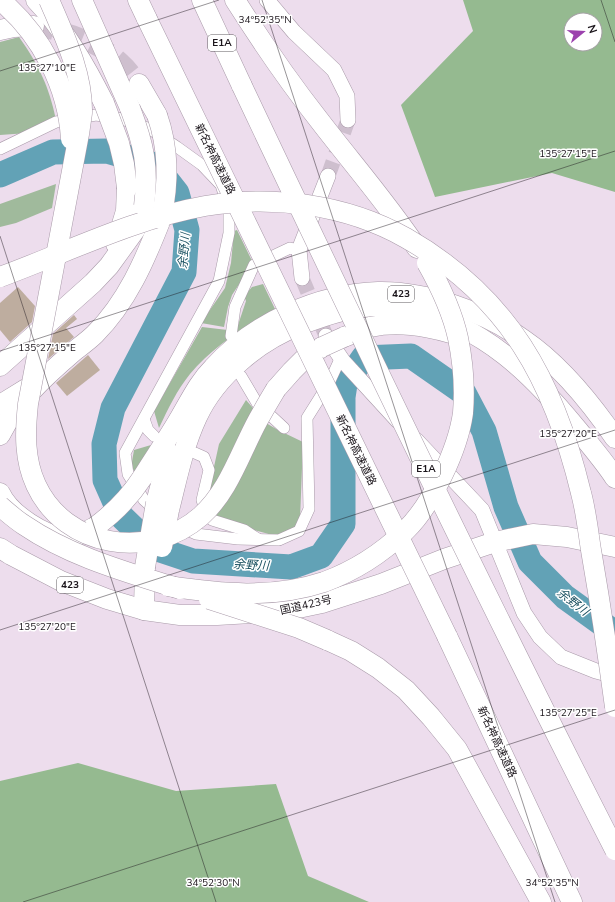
<svg xmlns="http://www.w3.org/2000/svg" width="615" height="902" font-family="'Nunito Sans','Noto Sans JP',sans-serif">
<style>
.green{fill:#a0ba9c}
.forest{fill:#95ba90;fill-rule:evenodd}
.lines{fill:none;stroke-linecap:round;stroke-linejoin:round}
.river{stroke:#62a2b6;stroke-width:25}
.building{fill:#bead9f}
.secondary-tunnel{stroke:#cebfce;stroke-width:15;stroke-dasharray:15 8;stroke-linecap:butt}
.highway-tunnel{stroke:#cebfce;stroke-width:20;stroke-dasharray:20 10;stroke-linecap:butt}
.street-casing{stroke:#a99aa9;stroke-width:12}
.secondary-casing{stroke:#a99aa9;stroke-width:16}
.highway-casing{stroke:#a99aa9;stroke-width:21}
.street{stroke:#fff;stroke-width:11}
.secondary{stroke:#fff;stroke-width:15}
.highway{stroke:#fff;stroke-width:20}
.highway-bridge-casing{stroke:#a99aa9;stroke-width:21;stroke-linecap:butt}
.highway-bridge{stroke:#fff;stroke-width:20}
.ticks{fill:none;stroke:#1b151b;stroke-width:1;stroke-opacity:0.45}
.labels{text-anchor:middle;dominant-baseline:central;stroke-width:3;stroke-linejoin:round;paint-order:stroke}
.shield{fill:#fff;stroke:#5f5b5f;stroke-width:1}
.shield-label{font-size:10px;font-weight:bold;fill:#1b151b}
.street-label{font-size:11px;fill:#1b151b;stroke:#fff}
.water-label{font-size:12px;font-style:italic;fill:#1a5060;stroke:#fff}
.ticks-label{font-size:10px;text-anchor:middle;fill:#1b151b;stroke:#fff;stroke-width:3;stroke-linejoin:round;paint-order:stroke}
</style>
<rect width="100%" height="100%" fill="#eddded"/>
<g class="green">
<path d="M19,37c20,28 30,50 37,83l-28,13 -28,2v-93z"/>
<polygon points="56,184 52,208 16,223 0,227 0,204"/>
<polygon points="237,230 253,263 232,295 228,307 224,327 201,323 225,288 231,263 234,231"/>
<path d="M263,284l12,25c-31,18 -62,38 -85,65 -13,16 -22,35 -31,54l-5,-17 48,-84 34,4 10,-30 -2,-5 8,-9z"/>
<polygon points="246,400 266,423 278,430 303,442 300,520 291,532 276,536 214,519 206,503 219,444"/>
<path d="M151,445l-15,28c-7,-6 -3,-15 -2,-23z"/>
</g>
<g class="forest">
<path d="M463,0h152v192l-63,-19 -117,24 -34,-92 72,-74zM571,20h24v24h-24z"/>
<polygon points="78,763 176,791 276,784 308,876 369,902 0,902 0,781"/>
</g>
<g class="lines">
<polyline class="river" points="0,175 53,152 107,151 155,165 177,193 187,230 184,272 113,408 104,444 105,480 121,516 154,548 193,561 291,567 321,556 343,524 343,397 345,384 363,358 411,356 464,393 484,431 506,507 530,562 565,597 615,633"/>
</g>
<g class="building">
<polygon points="18,287 35,306 32,322 10,342 0,330 0,303"/>
<polygon points="74,315 77,319 66,328 74,337 48,359 53,334"/>
<polygon points="88,355 100,370 67,396 56,383"/>
</g>
<g class="lines">
<g class="secondary-tunnel">
<polyline points="328,176 348,120"/>
<polyline points="302,278 326,336"/>
</g>
<path class="highway-tunnel" d="M34,26c30,5 64,15 87,37 7,6 12,14 18,21"/>
<g class="street-casing">
<g id="street">
<polyline points="0,149 56,122 96,115 122,119 150,129 177,147 202,165 221,185 229,209 229,233 219,281 125,453 128,474 144,500 156,511"/>
<polyline points="231,336 235,307 254,265 290,248 299,250"/>
<polyline points="241,376 257,403 284,428"/>
<polyline points="144,419 148,430 154,436"/>
<polyline points="195,453 204,457 209,470 202,500 206,513 212,520 244,530 258,539"/>
<polyline points="180,527 196,534 238,539 279,540 299,531 309,509 307,418 329,383 341,357"/>
</g>
</g>
<g class="secondary-casing">
<g id="secondary">
<polyline points="267,0 294,32 334,70 347,96 348,120"/>
<polyline points="302,278 299,250 328,176"/>
<polyline points="326,336 343,361 398,421"/>
<polyline points="416,440 482,510 524,613 540,637 561,657 596,671 615,676"/>
</g>
</g>
<g class="highway-casing">
<g id="highway">
<path d="M36,0c29,30 50,67 68,103"/>
<polyline points="82,0 130,108"/>
<polyline points="138,0 147,19"/>
<polyline points="202,0 242,86"/>
<path d="M235,0c26,41 54,82 84,120 33,43 68,83 98,128"/>
<polyline points="0,30 14,27 34,26"/>
<polyline points="139,84 157,115"/>
<polyline points="116,244 126,211 127,188"/>
<path d="M344,337c9,-3 18,-9 26,-10 28,-6 55,-1 81,6"/>
<polyline points="0,366 93,283 109,266 135,230 142,213"/>
<polyline points="276,389 292,371 303,360 322,347"/>
<polyline points="0,405 26,389"/>
<path d="M0,435c16,-32 44,-58 72,-82 7,-6 16,-12 23,-19 32,-32 50,-74 66,-115"/>
<path d="M142,478c13,-21 27,-41 39,-62 10,-17 18,-34 32,-48 40,-45 105,-74 165,-76 48,-1 107,20 146,48 35,24 67,63 91,98"/>
<path d="M0,493c9,20 46,46 69,44 10,-1 17,-5 26,-10"/>
<polyline points="156,503 169,453"/>
<path d="M169,510c8,-31 14,-63 28,-93 19,-41 61,-76 103,-92 25,-10 54,-20 82,-19 10,0 21,3 31,5 70,14 120,64 164,118 13,16 27,32 38,49"/>
<polyline points="0,548 11,555 61,581 107,599 144,610 180,615 217,615 284,611 322,603 381,584 444,559 495,542 533,534 567,537 615,547"/>
<polyline points="144,610 145,567"/>
<polyline points="447,636 572,902"/>
<polyline points="327,640 351,651 378,668 406,690 431,717 457,749 541,902"/>
</g>
</g>
<use href="#street" class="street"/>
<use href="#secondary" class="secondary"/>
<use href="#highway" class="highway"/>
<g class="highway-bridge-casing">
<g id="highway-bridge">
<path d="M0,0c41,34 68,86 71,139"/>
<path d="M49,0c15,35 34,74 33,113 -1,7 -2,14 -3,21l-51,270c-3,28 -4,55 8,81 29,63 114,76 165,31 28,-25 39,-63 57,-96 6,-11 12,-21 18,-31"/>
<polyline points="147,19 447,636"/>
<path d="M242,86c121,256 244,512 373,764"/>
<polyline points="104,103 119,143 124,164 127,188"/>
<path d="M130,108c14,37 19,59 14,98"/>
<path d="M157,115c12,34 12,69 4,104"/>
<path d="M0,277c68,-25 133,-58 205,-71 68,-11 141,-2 201,32 103,59 148,143 175,255 5,18 7,38 10,57 9,52 17,105 24,157"/>
<polyline points="322,347 344,337"/>
<path d="M0,506c8,7 16,14 24,19 47,32 103,47 156,64"/>
<path d="M95,527c19,-14 34,-29 47,-49"/>
<polyline points="162,547 169,510"/>
<polyline points="145,567 156,503"/>
<path d="M168,586c52,8 105,13 156,-4 30,-11 58,-29 81,-51 27,-26 53,-82 58,-118 2,-25 0,-51 -5,-75 -6,-27 -18,-52 -31,-75"/>
<polyline points="209,599 299,628 327,640"/>
</g>
</g>
<use href="#highway-bridge" class="highway-bridge"/>
</g>
<path class="ticks" d="M262,0l293,902M601,0l14,42M0,71l219,-71M0,236l216,666M0,351l615,-200M0,630l615,-200M23,902l592,-192"/>
<g class="labels">
<g class="shield">
<rect x="208" y="35" width="28" height="16" rx="3"/>
<rect x="388" y="286" width="26" height="16" rx="3"/>
<rect x="412" y="461" width="28" height="16" rx="3"/>
<rect x="57" y="577" width="26" height="16" rx="3"/>
</g>
<g class="shield-label">
<text x="222" y="43">E1A</text>
<text x="401" y="294">423</text>
<text x="426" y="469">E1A</text>
<text x="70" y="585">423</text>
</g>
<g class="street-label">
<text transform="translate(215 159) rotate(64)">新名神高速道路</text>
<text transform="translate(356 450) rotate(64)">新名神高速道路</text>
<text transform="translate(306 605) rotate(-13)">国道423号</text>
<text transform="translate(497 742) rotate(65)">新名神高速道路</text>
</g>
<g class="water-label">
<text transform="translate(184 251) rotate(-85)">余野川</text>
<text transform="translate(251 565) rotate(3)">余野川</text>
<text transform="translate(573 602) rotate(38)">余野川</text>
</g>
</g>
<g class="ticks-label">
<text x="265" y="23">34°52'35"N</text>
<text x="47" y="71">135°27'10"E</text>
<text x="568" y="157">135°27'15"E</text>
<text x="47" y="351">135°27'15"E</text>
<text x="568" y="437">135°27'20"E</text>
<text x="47" y="630">135°27'20"E</text>
<text x="568" y="716">135°27'25"E</text>
<text x="213" y="886">34°52'30"N</text>
<text x="552" y="886">34°52'35"N</text>
</g>
<g transform="translate(583 32) rotate(72)"><circle r="19" fill="#ffffff" stroke="#a4a1a4"/>
<path d="M0-3L7 15L0 10L-7 15Z" fill="#9c42ae"/>
<text y="-6" font-size="11" font-weight="bold" text-anchor="middle" fill="#1b151b">N</text>
</g>
</svg>
